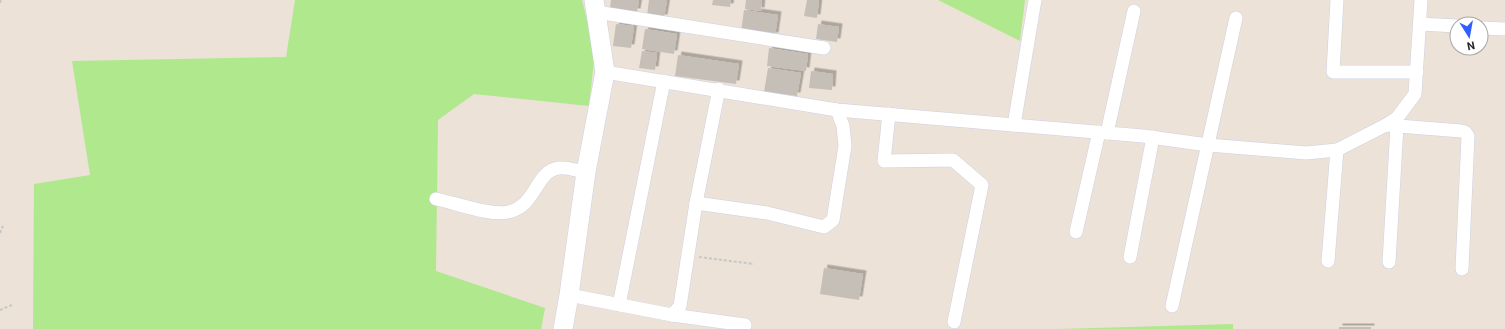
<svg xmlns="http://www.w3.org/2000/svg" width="1505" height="329" font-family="Roboto,sans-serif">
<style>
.green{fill:#b0e88d}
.building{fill:#c6bfb7;filter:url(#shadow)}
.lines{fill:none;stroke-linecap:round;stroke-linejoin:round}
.street-casing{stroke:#ccd1e2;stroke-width:14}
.secondary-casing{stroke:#ccd1e2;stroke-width:20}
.path{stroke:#c7c7c7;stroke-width:2;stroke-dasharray:3 2;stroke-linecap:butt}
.street{stroke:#fff;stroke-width:13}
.secondary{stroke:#fff;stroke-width:19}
</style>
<defs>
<filter id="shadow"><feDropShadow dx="3.5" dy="-3.5" stdDeviation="0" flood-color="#0004"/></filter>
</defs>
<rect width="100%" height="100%" fill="#ece2d7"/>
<g class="green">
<polygon points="295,0 582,0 595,52 589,106 474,94 438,120 436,271 545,308 541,329 33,329 34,184 90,175 72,61 286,57"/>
<polygon points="938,0 1025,0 1020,41"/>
<polygon points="1233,324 1233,329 1058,329"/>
</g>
<g class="building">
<polygon points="611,0 639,0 637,12 610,8"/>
<polygon points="649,0 667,0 664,18 647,16"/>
<polygon points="713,0 731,0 730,7 712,5"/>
<polygon points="746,0 762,0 761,11 745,9"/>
<polygon points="807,0 819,0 817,18 804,16"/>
<polygon points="744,10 778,15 775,36 741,32"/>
<polygon points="616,24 634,26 631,48 613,46"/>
<polygon points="818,24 839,27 837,42 816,39"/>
<polygon points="645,29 677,34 674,54 642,49"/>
<polygon points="769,48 808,54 806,71 767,66"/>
<polygon points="642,51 657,53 655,70 639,68"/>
<polygon points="678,55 739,64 736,84 675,76"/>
<polygon points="768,68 801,73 797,96 764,92"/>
<polygon points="811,71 833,74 832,90 809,88"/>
<polygon points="824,268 863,274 859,300 820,294"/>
<rect x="1339" y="327" width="32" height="2"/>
</g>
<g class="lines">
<g class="street-casing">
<g id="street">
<polyline points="1337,0 1333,72 1417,72"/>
<polyline points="596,12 824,48"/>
<polyline points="1420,24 1457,26"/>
<polyline points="1481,28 1505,29"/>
<polyline points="605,72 837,110 1143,136 1208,145 1306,153 1337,150 1386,125 1397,118 1415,94 1421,0"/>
<polyline points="889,114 884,161 953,160 982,185 954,322"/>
<polyline points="1014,125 1035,0"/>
<polyline points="1386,125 1461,131 1465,132 1468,136 1462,269"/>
<polyline points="1107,133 1134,11"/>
<path d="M436,199c20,4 54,17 72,13 29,-6 27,-41 51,-44 8,-1 19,3 27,4"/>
<polyline points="696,203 719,89"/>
<polyline points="1076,232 1099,132"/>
<polyline points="1130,257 1153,137"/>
<polyline points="1328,261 1337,150"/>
<polyline points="1389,262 1397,126"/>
<polyline points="569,295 672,315 680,306 696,203 767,213 824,227 833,220 845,146 843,126 837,110"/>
<polyline points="619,305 664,81"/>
<polyline points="1172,306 1236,18"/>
<polyline points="672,315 745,325"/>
</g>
</g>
<g class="secondary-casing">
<polyline id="secondary" points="563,329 569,295 586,172 605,72 594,0"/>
</g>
<g class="path">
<polyline points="0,3 1,0"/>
<polyline points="0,233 3,226"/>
<polyline points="699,257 754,264"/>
<polyline points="0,310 14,304"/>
</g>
<use href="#street" class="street"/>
<use href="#secondary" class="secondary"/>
</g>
<g transform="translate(1469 36) rotate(169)"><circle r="19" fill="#ffffff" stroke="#a9a9a9"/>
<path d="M0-3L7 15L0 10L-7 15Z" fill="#305fff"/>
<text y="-6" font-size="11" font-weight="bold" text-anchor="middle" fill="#272727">N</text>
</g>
</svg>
